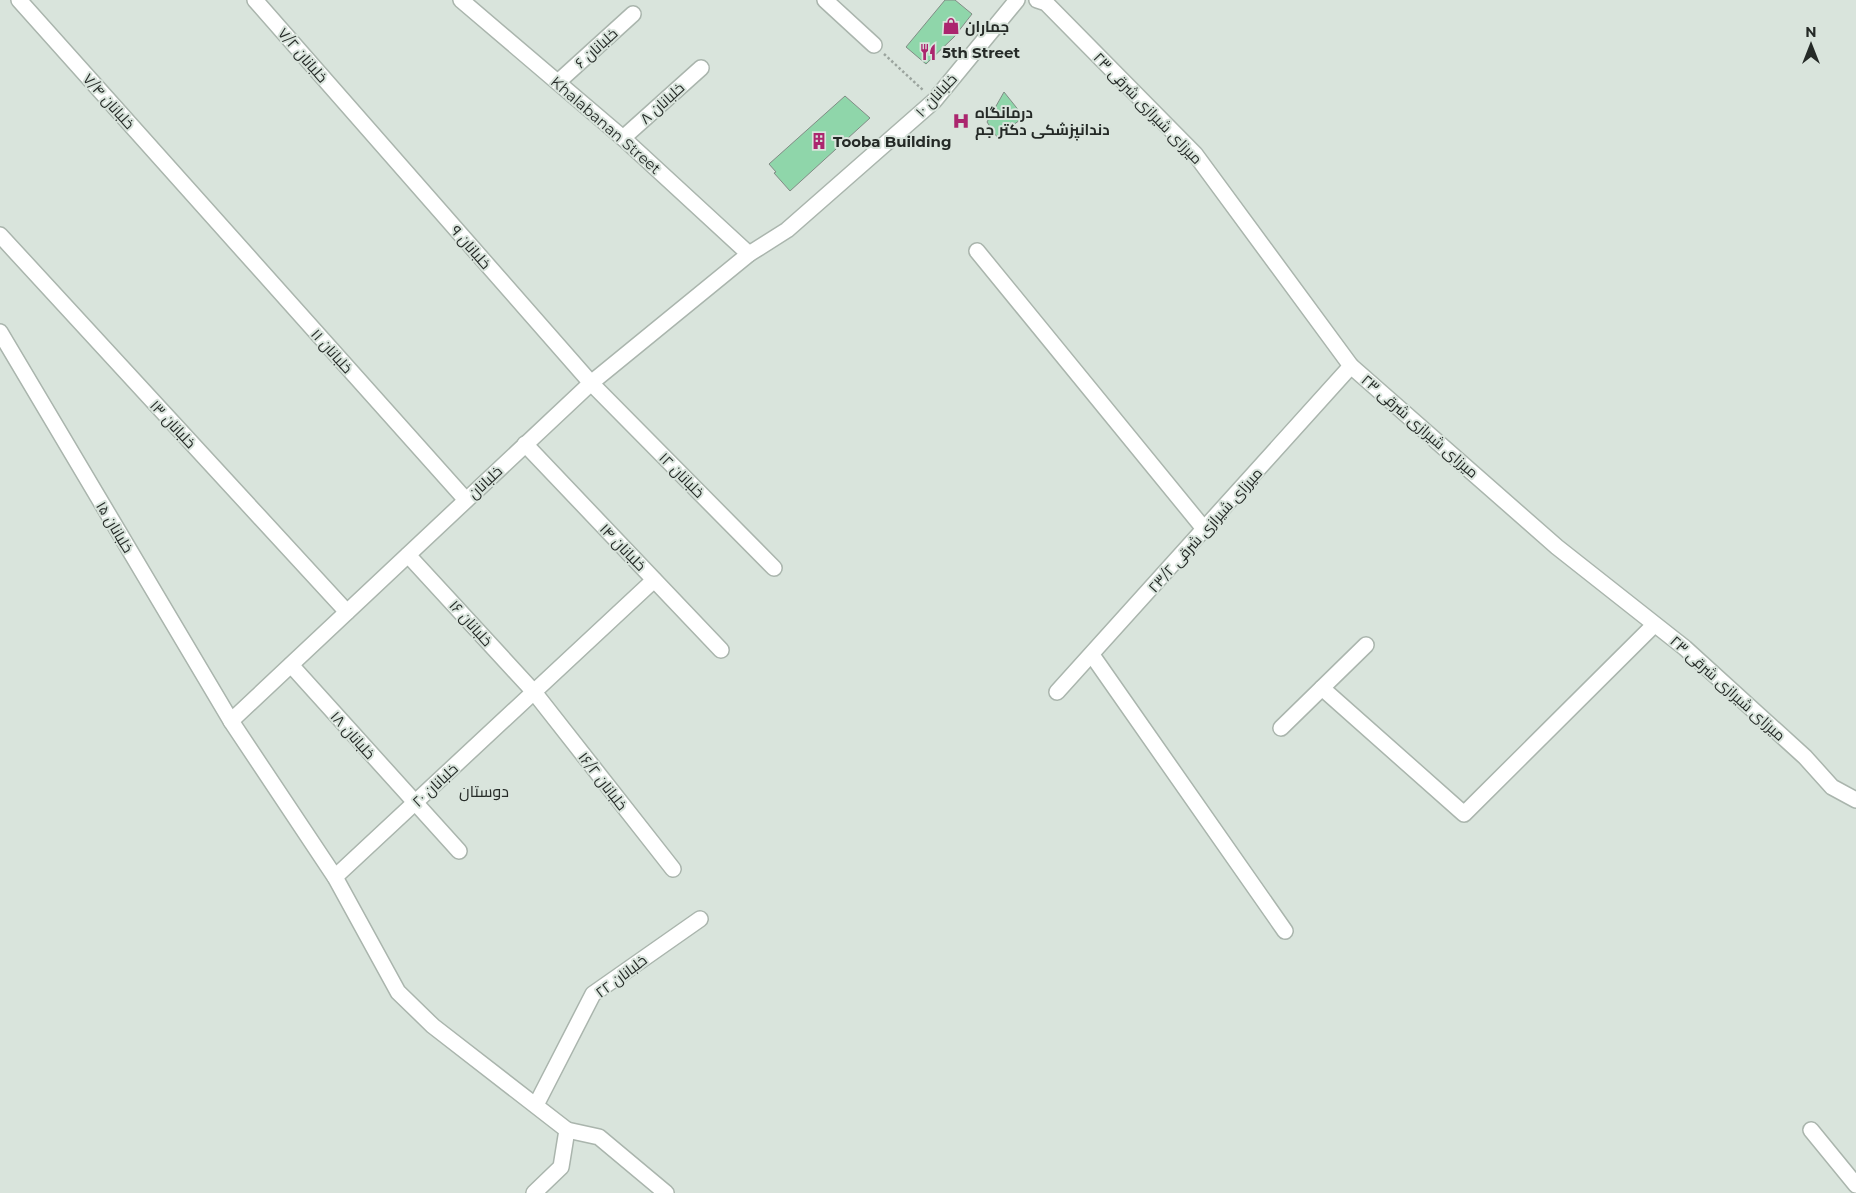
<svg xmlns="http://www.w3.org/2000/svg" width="1856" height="1193" font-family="Montserrat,Cairo,sans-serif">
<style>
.building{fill:#8fd6aa;stroke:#818c85}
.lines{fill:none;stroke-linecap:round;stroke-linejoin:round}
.minor-casing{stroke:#aab5ad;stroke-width:18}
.path{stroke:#9ba49e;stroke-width:2.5;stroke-dasharray:2.5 2.5;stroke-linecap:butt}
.minor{stroke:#fff;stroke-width:15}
.labels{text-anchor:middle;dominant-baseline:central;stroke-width:4;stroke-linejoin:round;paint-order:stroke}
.poi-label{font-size:15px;font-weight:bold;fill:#252a27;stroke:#d9e4dc;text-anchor:start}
.street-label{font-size:15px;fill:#252a27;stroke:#d9e4dc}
.neighbourhood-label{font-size:16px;fill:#252a27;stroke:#d9e4dc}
</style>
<rect width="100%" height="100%" fill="#d9e4dc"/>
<g class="building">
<polygon points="945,0 955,0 972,14 954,37 926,64 906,47"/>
<polygon points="1004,92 1024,117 997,137 987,122"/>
<polygon points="845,96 870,118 790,191 774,173 776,172 769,164"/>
</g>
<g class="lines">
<g class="minor-casing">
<g id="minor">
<polyline points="19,0 466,500"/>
<polyline points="255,0 591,383 774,568"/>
<polyline points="461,0 623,138 749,254"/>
<polyline points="825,0 874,45"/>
<polyline points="1037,0 1046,3 1195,154 1351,366 1557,547 1685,648 1805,757 1832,787 1856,800"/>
<polyline points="558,82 633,14"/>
<polyline points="623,138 701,68"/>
<polyline points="0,235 347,612"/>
<polyline points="977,251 1205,530"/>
<polyline points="0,332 231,721 335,877 398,992 433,1026 567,1130 561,1167 534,1193"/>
<polyline points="525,444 721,650"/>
<polyline points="408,555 534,692 673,869"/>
<polyline points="1092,655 1285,931"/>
<polyline points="291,665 459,851"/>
<polyline points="1322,688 1464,814 1654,625"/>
<polyline points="1057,692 1351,366"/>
<polyline points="231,721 591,383 749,254 787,230 934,101 1017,0"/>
<polyline points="1281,728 1366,645"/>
<polyline points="335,877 654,580"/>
<polyline points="536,1105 593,994 700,919"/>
<polyline points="567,1130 599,1137 666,1193"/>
<polyline points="1811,1130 1856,1185"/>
</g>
</g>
<polyline class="path" points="884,54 924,91"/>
<use href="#minor" class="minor"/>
</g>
<defs>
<g id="shop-bare" transform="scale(1.35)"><path d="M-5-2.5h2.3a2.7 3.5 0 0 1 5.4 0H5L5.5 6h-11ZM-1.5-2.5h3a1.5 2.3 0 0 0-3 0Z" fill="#ab266e" stroke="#d9e4dc" stroke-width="2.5" paint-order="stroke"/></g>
<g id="restaurant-bare" transform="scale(1.35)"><path d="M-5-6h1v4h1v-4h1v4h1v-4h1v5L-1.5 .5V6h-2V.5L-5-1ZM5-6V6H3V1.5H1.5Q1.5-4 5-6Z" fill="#ab266e" stroke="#d9e4dc" stroke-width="2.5" paint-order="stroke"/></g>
<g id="hospital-bare" transform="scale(1.35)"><path d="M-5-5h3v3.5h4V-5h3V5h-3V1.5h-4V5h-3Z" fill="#ab266e" stroke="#d9e4dc" stroke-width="2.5" paint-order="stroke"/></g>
<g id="building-bare" transform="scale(1.35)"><path d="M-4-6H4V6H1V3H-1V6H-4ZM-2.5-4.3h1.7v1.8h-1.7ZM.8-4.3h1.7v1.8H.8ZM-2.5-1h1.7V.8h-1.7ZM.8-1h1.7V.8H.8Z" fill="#ab266e" stroke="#d9e4dc" stroke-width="2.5" paint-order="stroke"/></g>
</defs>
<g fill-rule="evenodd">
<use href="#shop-bare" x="951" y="26"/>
<use href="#restaurant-bare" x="928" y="52"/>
<use href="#hospital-bare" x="961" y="121"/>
<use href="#building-bare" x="819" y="141"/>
</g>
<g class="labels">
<g class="poi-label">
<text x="965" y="26">جماران</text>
<text x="942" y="52">5th Street</text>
<text x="975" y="112">درمانگاه<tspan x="975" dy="17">دندانپزشکی دکتر جم</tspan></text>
<text x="833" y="141">Tooba Building</text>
</g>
<g class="street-label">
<text transform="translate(596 48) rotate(-42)">۶ خلبانان</text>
<text transform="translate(303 55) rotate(49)">۷/۲ خلبانان</text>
<text transform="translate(936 95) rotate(-47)">۱۰ خلبانان</text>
<text transform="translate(109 101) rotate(48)">۷/۴ خلبانان</text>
<text transform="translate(662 103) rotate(-42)">۸ خلبانان</text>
<text transform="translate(1148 108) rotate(46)">۲۳ میرزای شیرازی شرقی</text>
<text transform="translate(606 125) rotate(41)">Khalabanan Street</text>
<text transform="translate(471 247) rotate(49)">۹ خلبانان</text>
<text transform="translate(332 351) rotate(48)">۱۱ خلبانان</text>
<text transform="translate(173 424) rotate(47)">۱۳ خلبانان</text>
<text transform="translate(1420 426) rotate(41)">۲۳ میرزای شیرازی شرقی</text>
<text transform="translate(682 475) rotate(45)">۱۲ خلبانان</text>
<text transform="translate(485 482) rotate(-43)">خلبانان</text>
<text transform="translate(115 527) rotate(59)">۱۵ خلبانان</text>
<text transform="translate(1205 530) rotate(-48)">۲۳/۲ میرزای شیرازی شرقی</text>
<text transform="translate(623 547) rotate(46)">۱۴ خلبانان</text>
<text transform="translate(471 623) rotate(48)">۱۶ خلبانان</text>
<text transform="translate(1728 688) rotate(42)">۲۳ میرزای شیرازی شرقی</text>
<text transform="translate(353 735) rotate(48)">۱۸ خلبانان</text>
<text transform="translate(603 781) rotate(52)">۱۶/۲ خلبانان</text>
<text transform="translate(435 785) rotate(-43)">۲۰ خلبانان</text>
<text transform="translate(621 976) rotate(-37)">۲۲ خلبانان</text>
</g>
<g class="neighbourhood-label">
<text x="484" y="791">دوستان</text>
</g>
</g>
<g transform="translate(1811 45)" stroke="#d9e4dc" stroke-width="4" paint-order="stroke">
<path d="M0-4L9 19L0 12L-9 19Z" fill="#252a27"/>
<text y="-8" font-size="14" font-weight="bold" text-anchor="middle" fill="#252a27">N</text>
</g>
</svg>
